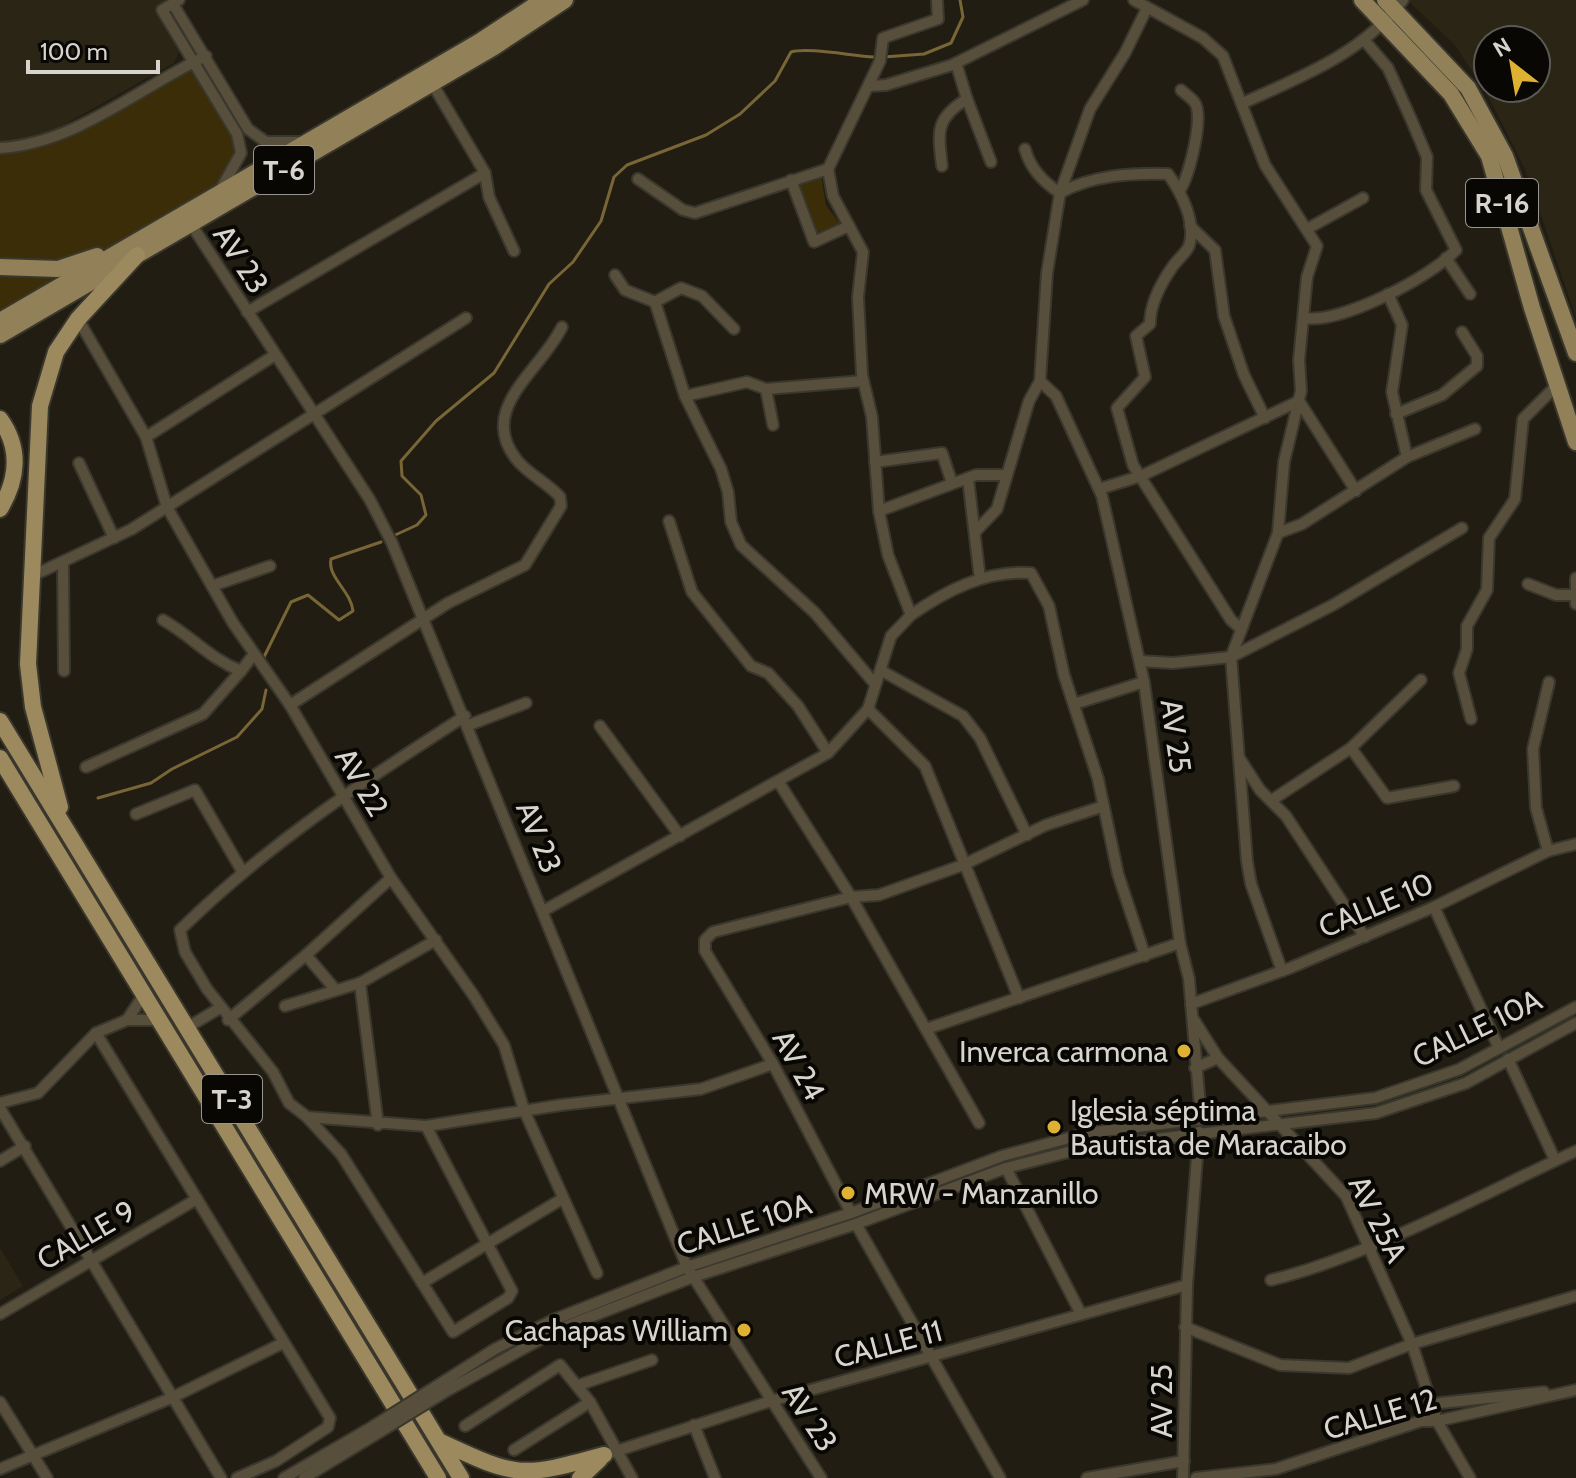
<svg xmlns="http://www.w3.org/2000/svg" width="1576" height="1478" font-family="Cabin,sans-serif">
<style>
.built{fill:#2b2515;fill-rule:evenodd}
.green{fill:#3a2d08}
.lines{fill:none;stroke-linecap:round;stroke-linejoin:round}
.stream{stroke:#796637;stroke-width:3}
.minor-casing{stroke:#3a372d;stroke-width:14}
.primary-casing{stroke:#3a372d;stroke-width:20}
.trunk-casing{stroke:#3a372d;stroke-width:20}
.minor{stroke:#574f3c;stroke-width:10}
.primary{stroke:#918058;stroke-width:16}
.trunk{stroke:#9c8a5e;stroke-width:16}
.minor-bridge-casing{stroke:#3a372d;stroke-width:14;stroke-linecap:butt}
.minor-bridge{stroke:#574f3c;stroke-width:10}
.poi-dot{fill:#deb133;stroke:#090704;stroke-width:3}
.labels{text-anchor:middle;dominant-baseline:central;stroke-width:8;stroke-linejoin:round;paint-order:stroke}
.shield{fill:#090704;stroke:#999691;stroke-width:2}
.shield-label{font-size:28px;font-weight:bold;fill:#d7d4ce}
.street-label{font-size:30px;fill:#d7d4ce;stroke:#090704}
.poi-label{font-size:30px;fill:#d7d4ce;stroke:#090704;text-anchor:end}
</style>
<rect width="100%" height="100%" fill="#211d13"/>
<g class="built">
<polygon points="0,0 169,0 157,8 179,52 174,63 58,128 35,137 0,142"/>
<path d="M1407,0h169v318l-51,-149 -38,-75 -32,-49zM1488,40h48v48h-48z"/>
<polygon points="0,1248 23,1286 0,1300"/>
</g>
<g class="green">
<polygon points="194,62 237,134 241,153 229,178 0,321 0,148 44,140"/>
<polygon points="821,175 826,205 840,224 815,234 796,183"/>
</g>
<g class="lines">
<g class="stream">
<polyline points="884,57 924,54 951,43 963,17 960,0"/>
<path d="M393,536l24,-11 9,-10 -5,-20 -19,-19 -1,-15 35,-40 58,-48 55,-89 24,-22 28,-41 13,-44 13,-12 79,-30 34,-21 35,-33 16,-29c17,-5 61,4 83,5"/>
<path d="M262,661l29,-59 17,-7 31,25 14,-9c-2,-20 -26,-34 -22,-52l50,-17"/>
<polyline points="98,798 151,783 172,769 237,737 262,709 266,690"/>
</g>
<g class="minor-casing">
<g id="minor">
<polyline points="179,0 162,10 237,134 241,153 222,187"/>
<polyline points="1134,0 1203,38 1223,56 1265,165 1317,246 1307,277 1299,360 1301,391 1284,462 1278,533 1231,657 1247,861 1251,884 1282,971"/>
<polyline points="173,4 248,129 266,142 302,142"/>
<polyline points="869,86 886,85 952,65 1083,0"/>
<polyline points="967,99 991,162"/>
<path d="M1243,103c60,-27 120,-50 160,-103"/>
<path d="M0,148c75,-4 140,-61 206,-92"/>
<path d="M1025,149c5,19 18,33 35,44 32,-18 71,-20 108,-19 13,18 29,49 21,72 -3,7 -11,13 -16,20 -12,17 -23,37 -23,58l-14,12 9,41 -28,31 16,57 98,155 10,9"/>
<path d="M942,166c-4,-34 -7,-48 25,-67l-11,-36"/>
<polyline points="485,173 489,197 514,251"/>
<polyline points="638,179 683,210 695,213 828,169 880,61 883,38 938,19 937,0"/>
<polyline points="791,180 814,242 849,226"/>
<path d="M1180,190c9,-14 24,-72 15,-87 -3,-5 -10,-9 -14,-13"/>
<polyline points="191,224 370,500 392,543 687,1267 821,1478"/>
<polyline points="1190,226 1215,250 1224,316 1244,375 1265,418"/>
<polyline points="1307,229 1363,198"/>
<polyline points="1446,258 1470,294"/>
<polyline points="615,275 625,290 655,302 681,288 702,296 734,329"/>
<polyline points="1388,294 1402,325 1392,392 1407,457"/>
<polyline points="655,302 685,396 721,469 728,492 731,522 741,545 815,613 875,684"/>
<polyline points="247,312 485,173 432,83"/>
<path d="M1304,318c37,6 127,-41 152,-68l-30,-60 1,-33 -16,-38 -23,-51 -23,-27"/>
<polyline points="78,319 146,437 167,507 233,623 290,705 391,878 474,996 504,1045 524,1110 597,1273"/>
<polyline points="1040,381 1056,396 1102,496 1144,682 1180,943 1189,979 1201,1118"/>
<polyline points="685,396 747,382 766,389"/>
<polyline points="1396,414 1442,395 1477,366 1477,356 1462,332"/>
<polyline points="773,425 766,389 863,381"/>
<polyline points="146,437 275,355"/>
<polyline points="875,462 942,453 952,483"/>
<polyline points="79,463 114,538"/>
<polyline points="968,478 980,579"/>
<polyline points="1099,489 1141,476 1299,401 1356,491"/>
<polyline points="879,511 976,475 1007,475"/>
<polyline points="669,521 692,592 751,666 768,673 798,706 828,753"/>
<polyline points="976,531 997,509 1029,401 1040,381 1047,273 1060,193 1090,109 1125,53 1147,8"/>
<polyline points="1278,533 1302,524 1407,457 1475,429"/>
<polyline points="63,564 64,671"/>
<polyline points="32,576 132,529 466,318"/>
<polyline points="1576,578 1576,604"/>
<polyline points="1528,584 1556,595 1574,595"/>
<polyline points="212,586 270,566"/>
<path d="M911,615c36,-25 75,-45 120,-42l18,33 15,69 34,104 20,95 27,82"/>
<path d="M163,620c30,17 47,39 78,51l13,-17"/>
<polyline points="1140,661 1173,663 1231,657 1333,605 1462,528"/>
<polyline points="882,671 963,716 980,738 1027,835"/>
<polyline points="1074,704 1144,682"/>
<path d="M290,705l158,-102 77,-38 36,-59 -1,-9c-12,-14 -31,-22 -43,-37 -41,-51 23,-88 45,-133"/>
<polyline points="868,709 925,766 1019,998"/>
<path d="M465,716c-101,65 -199,129 -285,214l5,22 22,37 66,83 16,31 18,14 119,9 135,-21 140,-16 72,-25"/>
<polyline points="1471,719 1459,673 1467,649 1467,626 1487,590 1489,538 1515,499 1523,419 1557,385"/>
<polyline points="469,725 526,703"/>
<polyline points="600,726 680,836"/>
<polyline points="1351,748 1387,798 1454,786"/>
<polyline points="1240,759 1260,790 1286,816 1365,937"/>
<polyline points="86,767 203,714 241,671"/>
<polyline points="778,781 851,897 979,1123"/>
<polyline points="1272,800 1351,748 1421,680"/>
<polyline points="136,814 195,790 242,871"/>
<polyline points="1548,851 1536,808 1533,749 1549,682"/>
<polyline points="1434,907 1499,1048"/>
<polyline points="543,911 828,753 868,709 891,636 911,615 888,555 879,511 872,417 862,375 858,297 863,252 833,196 828,169"/>
<polyline points="306,955 334,988"/>
<polyline points="360,983 378,1125"/>
<polyline points="1191,1004 1290,968 1434,907 1548,851 1576,844"/>
<polyline points="285,1006 360,983 436,940"/>
<polyline points="127,1020 145,993"/>
<polyline points="228,1020 306,955 391,878"/>
<polyline points="1194,1020 1218,1058 1346,1196 1412,1344 1437,1421 1470,1478"/>
<polyline points="188,1027 220,1008"/>
<polyline points="926,1029 1180,943"/>
<polyline points="96,1033 330,1418 328,1427 276,1461 237,1478"/>
<polyline points="1508,1059 1555,1160"/>
<polyline points="1195,1068 1218,1058"/>
<polyline points="0,1103 38,1093 96,1033 127,1020 161,1020"/>
<polyline points="0,1108 221,1478"/>
<polyline points="307,1117 341,1154 453,1332 508,1298 512,1291 426,1126"/>
<polyline points="0,1161 25,1146"/>
<polyline points="1006,1168 1081,1314"/>
<polyline points="851,1213 773,1064 705,951 705,940 713,932 851,897 879,895 963,865 1046,825 1101,807"/>
<polyline points="856,1224 1000,1478"/>
<path d="M1271,1280c99,-24 211,-86 305,-129"/>
<polyline points="422,1283 562,1199"/>
<polyline points="0,1314 197,1199"/>
<polyline points="1185,1327 1280,1365 1349,1368 1412,1344 1576,1296"/>
<polyline points="443,1382 495,1349 553,1320 687,1267 851,1213 1002,1156 1087,1133 1375,1098 1460,1069 1576,1007"/>
<polyline points="579,1385 652,1360"/>
<polyline points="448,1390 559,1329 693,1277 856,1224 1006,1168 1088,1147 1376,1113 1466,1083 1576,1023"/>
<polyline points="0,1402 47,1478"/>
<polyline points="1431,1404 1544,1392"/>
<polyline points="694,1425 715,1478"/>
<polyline points="465,1426 560,1365 590,1402 632,1478"/>
<polyline points="514,1450 590,1402"/>
<polyline points="604,1455 771,1401 1187,1285"/>
<polyline points="0,1469 171,1398 283,1343"/>
<polyline points="284,1478 372,1427"/>
<polyline points="304,1478 378,1433"/>
<polyline points="1087,1478 1184,1461"/>
<polyline points="1183,1478 1187,1285 1199,1132"/>
<polyline points="1196,1478 1276,1469 1421,1421 1437,1421 1576,1390"/>
</g>
</g>
<g class="primary-casing">
<g id="primary">
<polyline points="1362,0 1451,94 1489,156 1532,308 1576,442"/>
<polyline points="1385,0 1468,88 1505,156 1576,353"/>
<polyline points="0,267 58,269 97,256"/>
<polyline points="0,321 479,42 543,0"/>
<polyline points="0,335 494,47 565,0"/>
</g>
</g>
<g class="trunk-casing">
<g id="trunk">
<path d="M0,419c21,29 18,60 0,90"/>
<polyline points="0,721 461,1478"/>
<polyline points="0,758 438,1478"/>
<polyline points="60,807 33,707 28,664 40,406 56,352 78,319 137,255"/>
<path d="M441,1442c77,36 80,36 163,13"/>
<polyline points="580,1478 600,1459"/>
</g>
</g>
<use href="#minor" class="minor"/>
<use href="#primary" class="primary"/>
<use href="#trunk" class="trunk"/>
<g class="minor-bridge-casing">
<g id="minor-bridge">
<polyline points="372,1427 443,1382"/>
<polyline points="378,1433 448,1390"/>
</g>
</g>
<use href="#minor-bridge" class="minor-bridge"/>
</g>
<g class="poi-dot">
<circle cx="1184" cy="1051" r="8"/>
<circle cx="1054" cy="1127" r="8"/>
<circle cx="848" cy="1193" r="8"/>
<circle cx="744" cy="1330" r="8"/>
</g>
<g class="labels">
<g class="shield">
<rect x="254" y="146" width="60" height="48" rx="6"/>
<rect x="1466" y="179" width="72" height="48" rx="6"/>
<rect x="202" y="1075" width="60" height="48" rx="6"/>
</g>
<g class="shield-label">
<text x="284" y="170">T-6</text>
<text x="1502" y="203">R-16</text>
<text x="232" y="1099">T-3</text>
</g>
<g class="street-label">
<text transform="translate(241 259) rotate(57)">AV 23</text>
<text transform="translate(1176 736) rotate(82)">AV 25</text>
<text transform="translate(362 782) rotate(59)">AV 22</text>
<text transform="translate(539 837) rotate(68)">AV 23</text>
<text transform="translate(1376 905) rotate(-23)">CALLE 10</text>
<text transform="translate(1477 1028) rotate(-26)">CALLE 10A</text>
<text transform="translate(799 1065) rotate(61)">AV 24</text>
<text transform="translate(1378 1219) rotate(63)">AV 25A</text>
<text transform="translate(744 1224) rotate(-18)">CALLE 10A</text>
<text transform="translate(86 1235) rotate(-30)">CALLE 9</text>
<text transform="translate(888 1344) rotate(-15)">CALLE 11</text>
<text transform="translate(1161 1401) rotate(-90)">AV 25</text>
<text transform="translate(1380 1414) rotate(-16)">CALLE 12</text>
<text transform="translate(810 1417) rotate(57)">AV 23</text>
</g>
<g class="poi-label">
<text x="1168" y="1051">Inverca carmona</text>
<text x="1070" y="1110" text-anchor="start">Iglesia séptima<tspan x="1070" dy="34">Bautista de Maracaibo</tspan></text>
<text x="864" y="1193" text-anchor="start">MRW - Manzanillo</text>
<text x="728" y="1330">Cachapas William</text>
</g>
</g>
<g transform="translate(1512 64) rotate(329)"><circle r="38" fill="#090704" stroke="#5b5955" stroke-width="2"/>
<path d="M0-6L14 30L0 20L-14 30Z" fill="#deb133"/>
<text y="-12" font-size="22" font-weight="bold" text-anchor="middle" fill="#d7d4ce">N</text>
</g>
<path d="M28 60v12h130v-12" fill="none" stroke="#d7d4ce" stroke-width="4"/>
<text x="40" y="60" font-size="24" fill="#d7d4ce" stroke="#090704" stroke-width="6" paint-order="stroke">100 m</text>
</svg>
